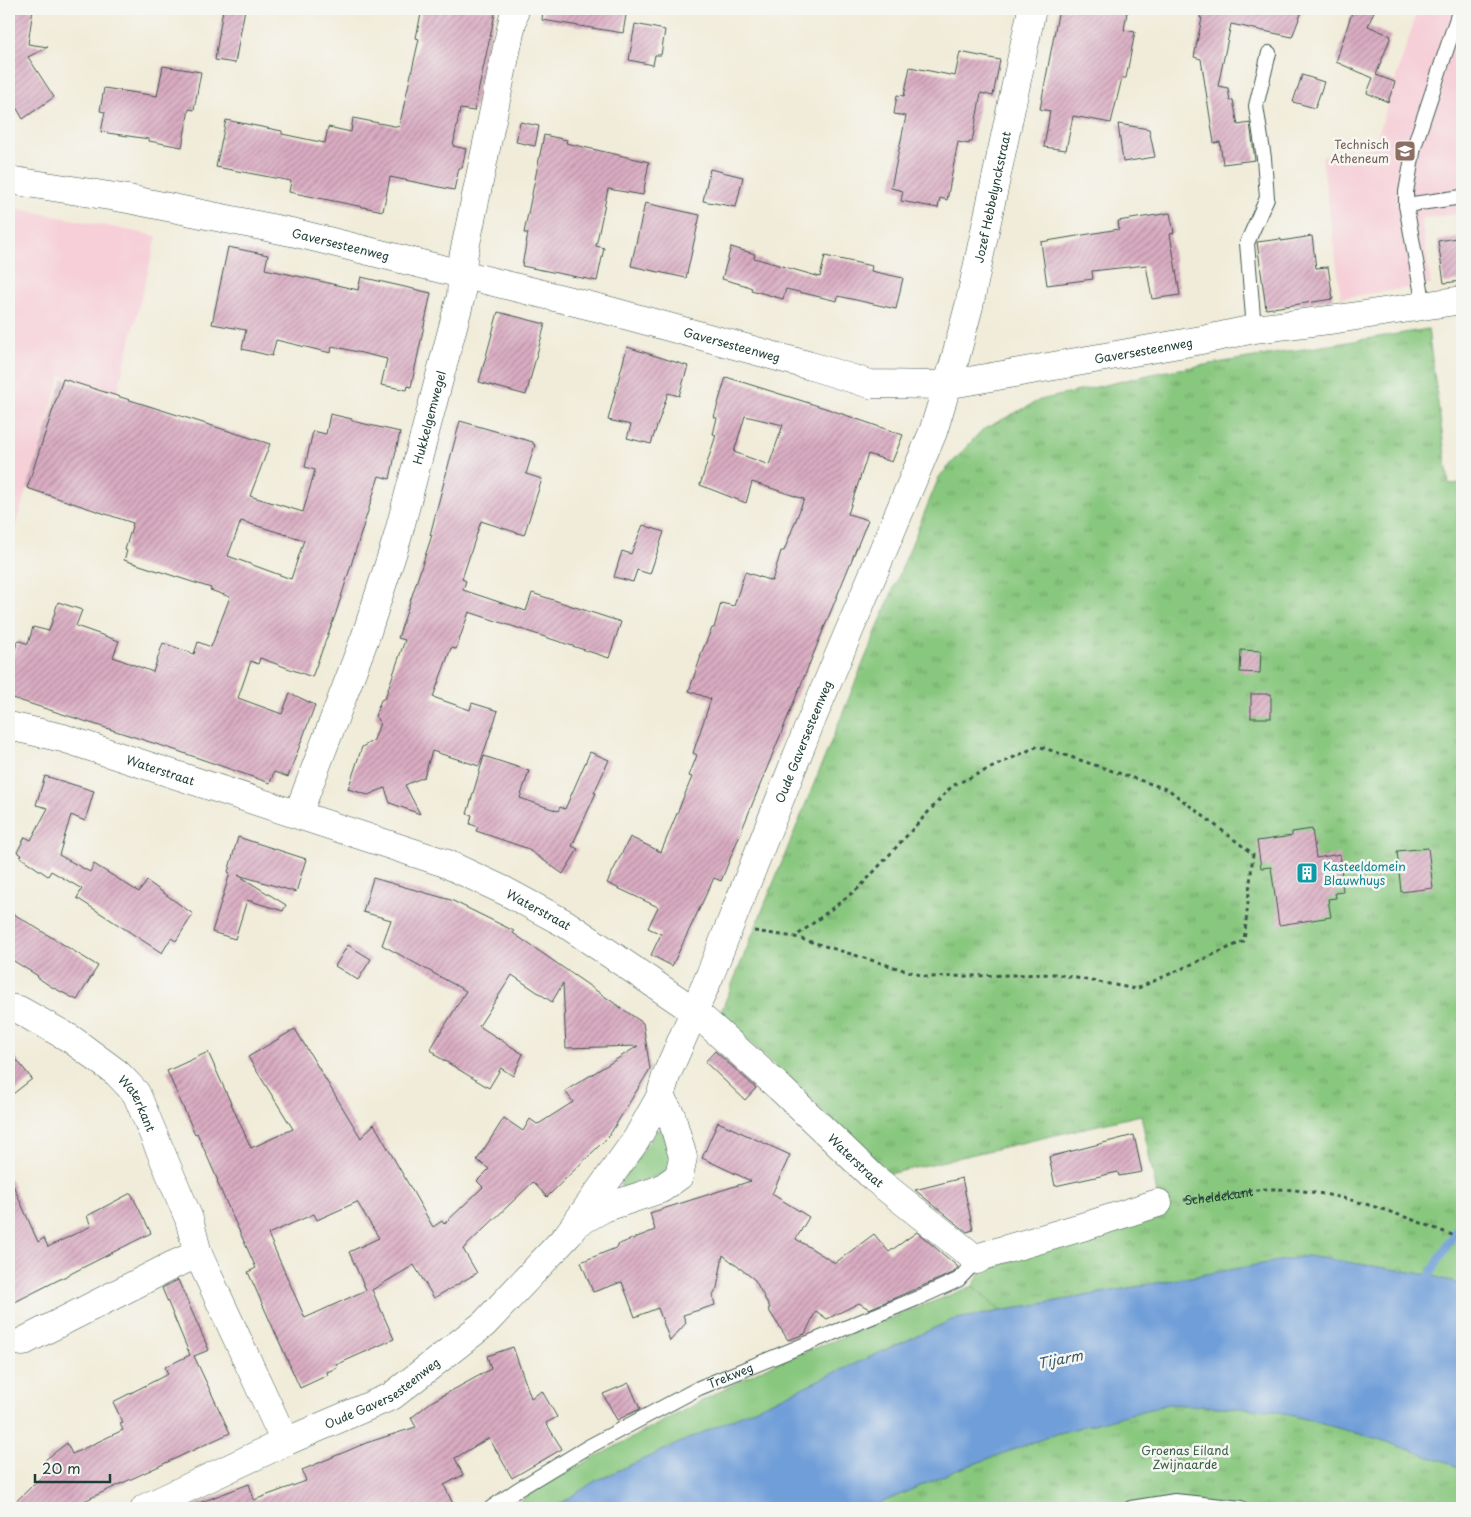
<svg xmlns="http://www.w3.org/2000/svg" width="1471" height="1517" font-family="'Playpen Sans',sans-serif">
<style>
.built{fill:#f6cfd8}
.grass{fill:#88c77e;stroke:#548259}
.park{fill:url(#park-tufts);stroke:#548259}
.water{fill:#709ed8;stroke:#486e86}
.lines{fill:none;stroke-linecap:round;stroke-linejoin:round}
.stream{stroke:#709ed8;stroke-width:8}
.building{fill:url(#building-hatch);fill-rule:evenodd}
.service-casing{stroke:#3e574d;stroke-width:16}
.minor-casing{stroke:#3e574d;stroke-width:29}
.tertiary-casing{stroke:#3e574d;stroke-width:29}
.path{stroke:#3e574d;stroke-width:3;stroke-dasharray:4 4;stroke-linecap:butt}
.service{stroke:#fff;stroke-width:14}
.minor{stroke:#fff;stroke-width:28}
.tertiary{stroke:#fff;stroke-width:28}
.labels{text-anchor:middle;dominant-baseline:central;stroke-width:5;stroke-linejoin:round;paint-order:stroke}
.education-label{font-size:12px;fill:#785e54;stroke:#f6f6f2;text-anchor:end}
.street-label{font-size:12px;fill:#1f3d34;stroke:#f6f6f2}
.culture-label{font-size:12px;fill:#0d838f;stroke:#f6f6f2;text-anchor:start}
.park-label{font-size:12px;fill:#396046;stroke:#f6f6f2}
.water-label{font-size:14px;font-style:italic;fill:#375a65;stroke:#f6f6f2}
</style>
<defs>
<pattern id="park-tufts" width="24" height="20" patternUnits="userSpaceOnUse" patternTransform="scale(1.25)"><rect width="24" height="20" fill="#88c77e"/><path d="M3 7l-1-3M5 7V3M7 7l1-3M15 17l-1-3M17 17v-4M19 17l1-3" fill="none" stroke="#6fa368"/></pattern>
<pattern id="building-hatch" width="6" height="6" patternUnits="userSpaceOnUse" patternTransform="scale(1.25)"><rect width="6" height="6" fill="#daacc2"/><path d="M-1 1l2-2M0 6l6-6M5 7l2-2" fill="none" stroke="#b08d9e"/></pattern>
</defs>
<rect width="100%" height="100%" fill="#f6f6f2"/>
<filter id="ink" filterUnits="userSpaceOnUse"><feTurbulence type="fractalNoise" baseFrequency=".02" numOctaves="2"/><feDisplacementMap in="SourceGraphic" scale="10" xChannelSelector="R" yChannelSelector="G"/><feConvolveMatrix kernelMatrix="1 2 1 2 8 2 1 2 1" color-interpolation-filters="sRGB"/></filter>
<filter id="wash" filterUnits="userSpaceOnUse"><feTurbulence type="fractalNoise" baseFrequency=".0096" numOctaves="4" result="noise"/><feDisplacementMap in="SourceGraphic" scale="20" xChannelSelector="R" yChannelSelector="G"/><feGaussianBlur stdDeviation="1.12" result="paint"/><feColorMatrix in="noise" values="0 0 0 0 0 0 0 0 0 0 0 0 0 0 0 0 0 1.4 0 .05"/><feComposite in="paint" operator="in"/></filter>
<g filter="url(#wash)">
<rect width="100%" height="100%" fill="#f1ecd9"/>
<g class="built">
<polygon points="1418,9 1462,9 1462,213 1421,219 1431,285 1341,298 1322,156 1374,147"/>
<polygon points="9,207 157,236 117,393 61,375 9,547"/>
</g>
<g class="grass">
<polygon points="660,1129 662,1129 672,1157 665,1173 622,1188 620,1184 656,1132"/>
<polygon points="1462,1220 1462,1285 1430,1275"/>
<polygon points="973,1286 1000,1311 952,1320 595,1481 554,1508 509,1508 554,1479 766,1367"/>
</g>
<g class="park">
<polygon points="1428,329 1449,484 1462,483 1462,1220 1430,1275 1307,1256 1000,1311 973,1286 980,1273 1072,1236 1162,1218 1141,1115 889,1174 720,1014 939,477 982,430 1040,400 1161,372"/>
<polygon points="1168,1404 1272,1410 1378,1439 1462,1468 1462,1508 869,1508 957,1470 1059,1433"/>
</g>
<polygon class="water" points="1307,1256 1430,1275 1462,1285 1462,1468 1378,1439 1272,1410 1169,1404 1059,1433 957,1470 869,1508 554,1508 595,1481 952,1320"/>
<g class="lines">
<polyline class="stream" points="1430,1275 1462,1220"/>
</g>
<g id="blocks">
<g class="building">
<polygon points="9,9 33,9 28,44 48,47 28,57 54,97 23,119 9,95"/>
<polygon points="223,9 245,9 235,63 215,60"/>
<polygon points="422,9 496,9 474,111 460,109 453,146 466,149 462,168 459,168 454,190 390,177 383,211 289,192 291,181 216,167 226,120 282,131 282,134 325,143 328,127 351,132 353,118 399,127 419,39 416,38"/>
<polygon points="543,9 627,9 623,33 542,20"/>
<polygon points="1059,9 1110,9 1127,12 1124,30 1135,32 1126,78 1122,78 1111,123 1073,116 1066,150 1044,147 1050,111 1040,109"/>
<polygon points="1201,9 1303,9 1292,37 1231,24 1218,86 1228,88 1230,101 1233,100 1238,125 1250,123 1255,160 1223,164 1220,142 1214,143 1201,59 1194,57 1202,18 1200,18"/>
<polygon points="1353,9 1375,9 1368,26 1391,36 1376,75 1395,82 1388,102 1367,93 1373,78 1336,62"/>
<polygon points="635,24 665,30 661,55 655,55 653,65 629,60"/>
<polygon points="960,52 1000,60 993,96 981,93 972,142 969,142 969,144 958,142 947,200 940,198 938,208 901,201 903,191 891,188 906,116 894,114 897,95 904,96 910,67 955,76"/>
<polygon points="163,66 201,72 194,110 189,109 182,147 149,141 149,139 101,132 105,112 100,111 104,88 157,96"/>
<polygon points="1302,75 1324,82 1315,108 1293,102"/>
<polygon points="520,122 539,126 535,146 516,142"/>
<polygon points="1118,124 1149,129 1155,157 1123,162"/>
<polygon points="544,135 567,140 566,143 649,162 643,195 608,189 596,246 604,248 597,281 522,266 528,233 524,233"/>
<polygon points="710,169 743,177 736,207 703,201"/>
<polygon points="645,203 700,215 686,278 631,266"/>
<polygon points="1170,213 1174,233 1170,234 1180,295 1152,299 1146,265 1092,271 1093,279 1047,285 1041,242 1119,229 1118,221"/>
<polygon points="1312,236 1316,268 1328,267 1333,299 1266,309 1257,242 1281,239 1281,241"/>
<polygon points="1462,237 1462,281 1444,283 1438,241"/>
<polygon points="228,247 268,255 265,269 311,279 358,290 361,277 431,293 411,387 408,386 407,390 381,385 387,359 332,346 331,353 276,340 272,356 242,349 246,330 212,324"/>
<polygon points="731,247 755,254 754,258 820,277 825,256 872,266 871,271 903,278 896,309 838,296 837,301 786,289 783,299 751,290 752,288 744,285 722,279"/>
<polygon points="498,312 545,324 526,395 479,382"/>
<polygon points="627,347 688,366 679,396 668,393 651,444 627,438 631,425 608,420"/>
<path d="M726,377l102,32 75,26 -11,27 -24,-8 -20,60 20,6 -147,361 -7,-3 -42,88 -21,-11 10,-21 -13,-6 10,-21 -51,-24 23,-46 31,15 31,-75 -3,-1 8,-21 -4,-2 18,-54 -22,-8 12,-35h-1l12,-28h2l7,-25 13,3 11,-34 27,9 9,-30h3l20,-52 -52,-17 -6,21 -46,-18 16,-50 -3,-1 4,-16 -3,-1zM745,416l38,9 -14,40 -35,-13z"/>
<path d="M63,379l207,65 -20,52 53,16 12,-42 -10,-3 8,-36 13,3 4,-20 22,5v2l48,11 -10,47 -11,-3 -43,137 -24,64 -52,-19 -2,6 -7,-3 -13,37 44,16 8,-21 25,12 -27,72 -14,-5 -4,11 -98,-34 -163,-52v-29l9,-28 10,4 5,-17 16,4 9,-29 24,8 -6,16 43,15 -6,16 40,15 10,-29 31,11 4,-12 13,5 19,-50 -20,-7 1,-2 -87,-28 3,-9 -2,-1 8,-27 -106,-35zM241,521l63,19 -13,39 -63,-23z"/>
<polygon points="460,421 533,442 533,444 535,445 526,474 542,479 524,535 481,521 462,579 466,581 463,590 526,611 532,593 621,622 609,658 469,612 456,649 451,648 433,697 470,710 472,703 498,711 479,766 432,751 424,777 405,785 420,814 390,803 385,788 368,795 348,789 362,747 374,740 380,723 375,716 381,700 385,698 405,640 398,638 432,535 430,535"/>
<polygon points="643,525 664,532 650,574 637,570 633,582 614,577 622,551 631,554"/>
<polygon points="1241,650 1261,651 1260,673 1240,672"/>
<rect x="1251" y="694" width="20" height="24"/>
<polygon points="590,752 609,760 594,793 596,793 572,846 578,849 563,874 526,848 476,831 478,827 470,824 472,815 467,814 484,756 529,771 520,798 558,811 560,807 565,809"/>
<polygon points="45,776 94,791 85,821 71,815 59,855 90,872 94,864 139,892 147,881 193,914 176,941 171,938 162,953 77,898 82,889 51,871 48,876 20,857 22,855 17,852 25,837 31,840 48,808 36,805"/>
<polygon points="1312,829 1316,858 1340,854 1343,892 1335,893 1336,898 1328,899 1331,917 1279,925 1271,867 1261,868 1257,841 1292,836 1292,832"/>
<polygon points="238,837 306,859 296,892 238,875 286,905 283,911 247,900 235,939 212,932 230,873 228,872"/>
<polygon points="1428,848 1433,888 1401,892 1397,851"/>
<path d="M373,878l78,22 63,31 -1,2 130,90 7,46 -41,67 -62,61 -14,-15 -70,67 14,24 -43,25 -20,-33 -42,25 22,49 -58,26 1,3 -10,4 1,3 -28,13 -52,-116 8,-4 -39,-86 1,-1 -21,-48 -2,1 -28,-63 41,-19 43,96 42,-19 -45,-72 47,-28 66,109 13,-14 59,103 9,-6 2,3 39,-37 -6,-6 12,-12 -12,-9 27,-42 19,13 7,-12 7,5 3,-1 33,-21 -8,-11 73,-45 -72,2 -3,-65 -11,19 -40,-27 -33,51 44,28 -10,22 -12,-8 -12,20 -54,-33 1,-2 -6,-3 36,-59 -84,-46 9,-25 -28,-8zM357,1202l22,36 -30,14 17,38 -61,28 -37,-84 46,-20 3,6z"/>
<polygon points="9,911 98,966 77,1000 50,986 37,977 38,976 9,958"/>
<polygon points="348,945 371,959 358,980 335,966"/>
<polygon points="9,1050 32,1079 9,1097"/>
<polygon points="715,1051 756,1088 745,1100 705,1062"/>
<polygon points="718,1122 790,1155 772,1194 809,1217 796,1239 835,1263 874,1234 889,1252 917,1232 958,1267 953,1273 869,1309 859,1303 827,1319 816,1311 805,1334 788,1340 768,1309 770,1308 755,1280 723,1255 717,1288 713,1296 715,1305 683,1315 686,1323 670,1341 658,1308 635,1317 622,1282 593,1292 581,1262 618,1247 617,1245 655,1230 650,1213 751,1181 702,1158"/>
<polygon points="1134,1135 1142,1172 1119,1176 1118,1172 1055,1186 1049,1157"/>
<polygon points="9,1176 38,1242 44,1238 48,1247 91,1226 87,1216 131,1193 151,1233 9,1305"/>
<polygon points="962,1178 973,1230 967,1232 915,1190"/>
<polygon points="178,1280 209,1350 194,1356 230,1433 69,1508 9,1508 51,1468 45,1460 67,1443 72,1454 123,1430 120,1424 123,1423 113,1402 168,1374 165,1367 190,1355 162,1288"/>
<polygon points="513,1347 531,1398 542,1391 557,1417 546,1423 562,1449 512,1478 489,1438 455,1458 463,1475 444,1485 455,1508 191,1508 191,1506 249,1484 254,1500 306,1481 302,1470 366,1443 416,1427 411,1418 431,1402 491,1369 487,1356"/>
<polygon points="629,1383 640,1409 617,1420 603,1394"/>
</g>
</g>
</g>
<g filter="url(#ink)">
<use href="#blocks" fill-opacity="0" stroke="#3e574d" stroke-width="1"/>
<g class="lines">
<g class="service-casing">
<g id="service">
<polyline points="1406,205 1406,192 1414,147 1460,9"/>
<polyline points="1424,306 1406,205 1462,197"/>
<polyline points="1254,329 1247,243 1267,198 1264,158 1256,106 1269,53"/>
<path id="s2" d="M491,1508l26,-18 71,-43 111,-59 219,-90 40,-18 19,-20"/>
<polyline points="1131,1508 1175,1501 1241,1508"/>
</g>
</g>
<g class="minor-casing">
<g id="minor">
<path id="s3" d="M9,726l54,12 382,125 60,28 61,33 128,87 86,77 94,90 103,82 6,-4 109,-32 66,-21"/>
<path id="s4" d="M298,814l68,-179 31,-96 64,-243 2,-38 52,-249"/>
<path id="s5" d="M9,1008l10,2 52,29 46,34 19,20 53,126 9,35 87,188"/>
<polyline points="581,1221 604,1208 661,1189 679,1176 683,1157 671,1115 660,1097"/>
<polyline points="22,1342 173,1265 198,1254"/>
<path id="s6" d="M145,1508l140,-66 107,-46 92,-72 83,-88 69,-96 24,-43 6,-21 44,-101 99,-249 124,-294 21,-69 15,-57 63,-297"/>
</g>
</g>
<g class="tertiary-casing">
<g id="tertiary">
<path id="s7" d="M9,180l119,19 168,34 307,76 208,57 59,18 76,1 261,-46 47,-10 83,-10 125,-19"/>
</g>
</g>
<g class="path">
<polyline points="754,931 795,937 927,977 1055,974 1136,989 1244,941 1253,854 1169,790 1038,746 952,786 860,887 795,937"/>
<path id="s1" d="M1184,1200c18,-2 38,-4 56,-7 11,-2 20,-4 31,-4 66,0 131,26 191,50"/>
</g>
<use href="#service" class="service"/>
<use href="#minor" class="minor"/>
<use href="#tertiary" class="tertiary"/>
</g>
</g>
<defs>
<g id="school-square" transform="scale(1.125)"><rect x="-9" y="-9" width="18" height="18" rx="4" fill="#8d6e63" stroke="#f6f6f2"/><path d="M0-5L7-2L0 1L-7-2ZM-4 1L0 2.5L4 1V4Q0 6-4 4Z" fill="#fff"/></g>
<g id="building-square" transform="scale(1.125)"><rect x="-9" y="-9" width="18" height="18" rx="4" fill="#0f9aa8" stroke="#f6f6f2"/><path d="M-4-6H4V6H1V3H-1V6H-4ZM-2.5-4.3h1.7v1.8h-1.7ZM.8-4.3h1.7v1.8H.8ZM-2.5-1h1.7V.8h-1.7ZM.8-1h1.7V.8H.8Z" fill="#fff"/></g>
</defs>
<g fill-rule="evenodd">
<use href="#school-square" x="1405" y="151"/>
<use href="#building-square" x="1307" y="873"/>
</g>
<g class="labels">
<g class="education-label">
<text x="1389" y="144">Technisch<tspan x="1389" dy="14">Atheneum</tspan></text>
</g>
<g class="street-label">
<text stroke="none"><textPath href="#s6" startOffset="1638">Jozef Hebbelynckstraat</textPath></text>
<text stroke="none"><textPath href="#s7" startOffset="338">Gaversesteenweg</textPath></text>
<text stroke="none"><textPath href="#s7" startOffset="742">Gaversesteenweg</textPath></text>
<text stroke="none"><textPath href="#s7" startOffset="1162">Gaversesteenweg</textPath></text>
<text stroke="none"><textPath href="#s4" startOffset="418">Hukkelgemwegel</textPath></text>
<text stroke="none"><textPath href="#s6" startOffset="1060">Oude Gaversesteenweg</textPath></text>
<text stroke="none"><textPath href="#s3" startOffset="158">Waterstraat</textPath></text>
<text stroke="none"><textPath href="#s3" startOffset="562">Waterstraat</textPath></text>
<text stroke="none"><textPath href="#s5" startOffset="164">Waterkant</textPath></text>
<text stroke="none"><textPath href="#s3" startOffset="968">Waterstraat</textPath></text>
<text stroke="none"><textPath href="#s1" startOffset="35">Scheldekant</textPath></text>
<text stroke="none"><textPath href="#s2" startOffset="274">Trekweg</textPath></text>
<text stroke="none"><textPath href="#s6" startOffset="264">Oude Gaversesteenweg</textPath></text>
</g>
<g class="culture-label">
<text x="1323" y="866">Kasteeldomein<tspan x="1323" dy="14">Blauwhuys</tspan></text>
</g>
<g class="park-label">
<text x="1185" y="1450">Groenas Eiland<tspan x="1185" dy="14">Zwijnaarde</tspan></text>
</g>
<g class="water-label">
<text transform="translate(1060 1359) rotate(-11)">Tijarm</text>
</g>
</g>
<rect width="1471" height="1517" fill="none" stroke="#f6f6f2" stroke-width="30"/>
<path d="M35 1474v8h75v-8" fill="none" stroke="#1f3d34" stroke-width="2.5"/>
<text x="42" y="1474" font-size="15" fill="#1f3d34" stroke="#f6f6f2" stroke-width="4" paint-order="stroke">20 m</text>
</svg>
